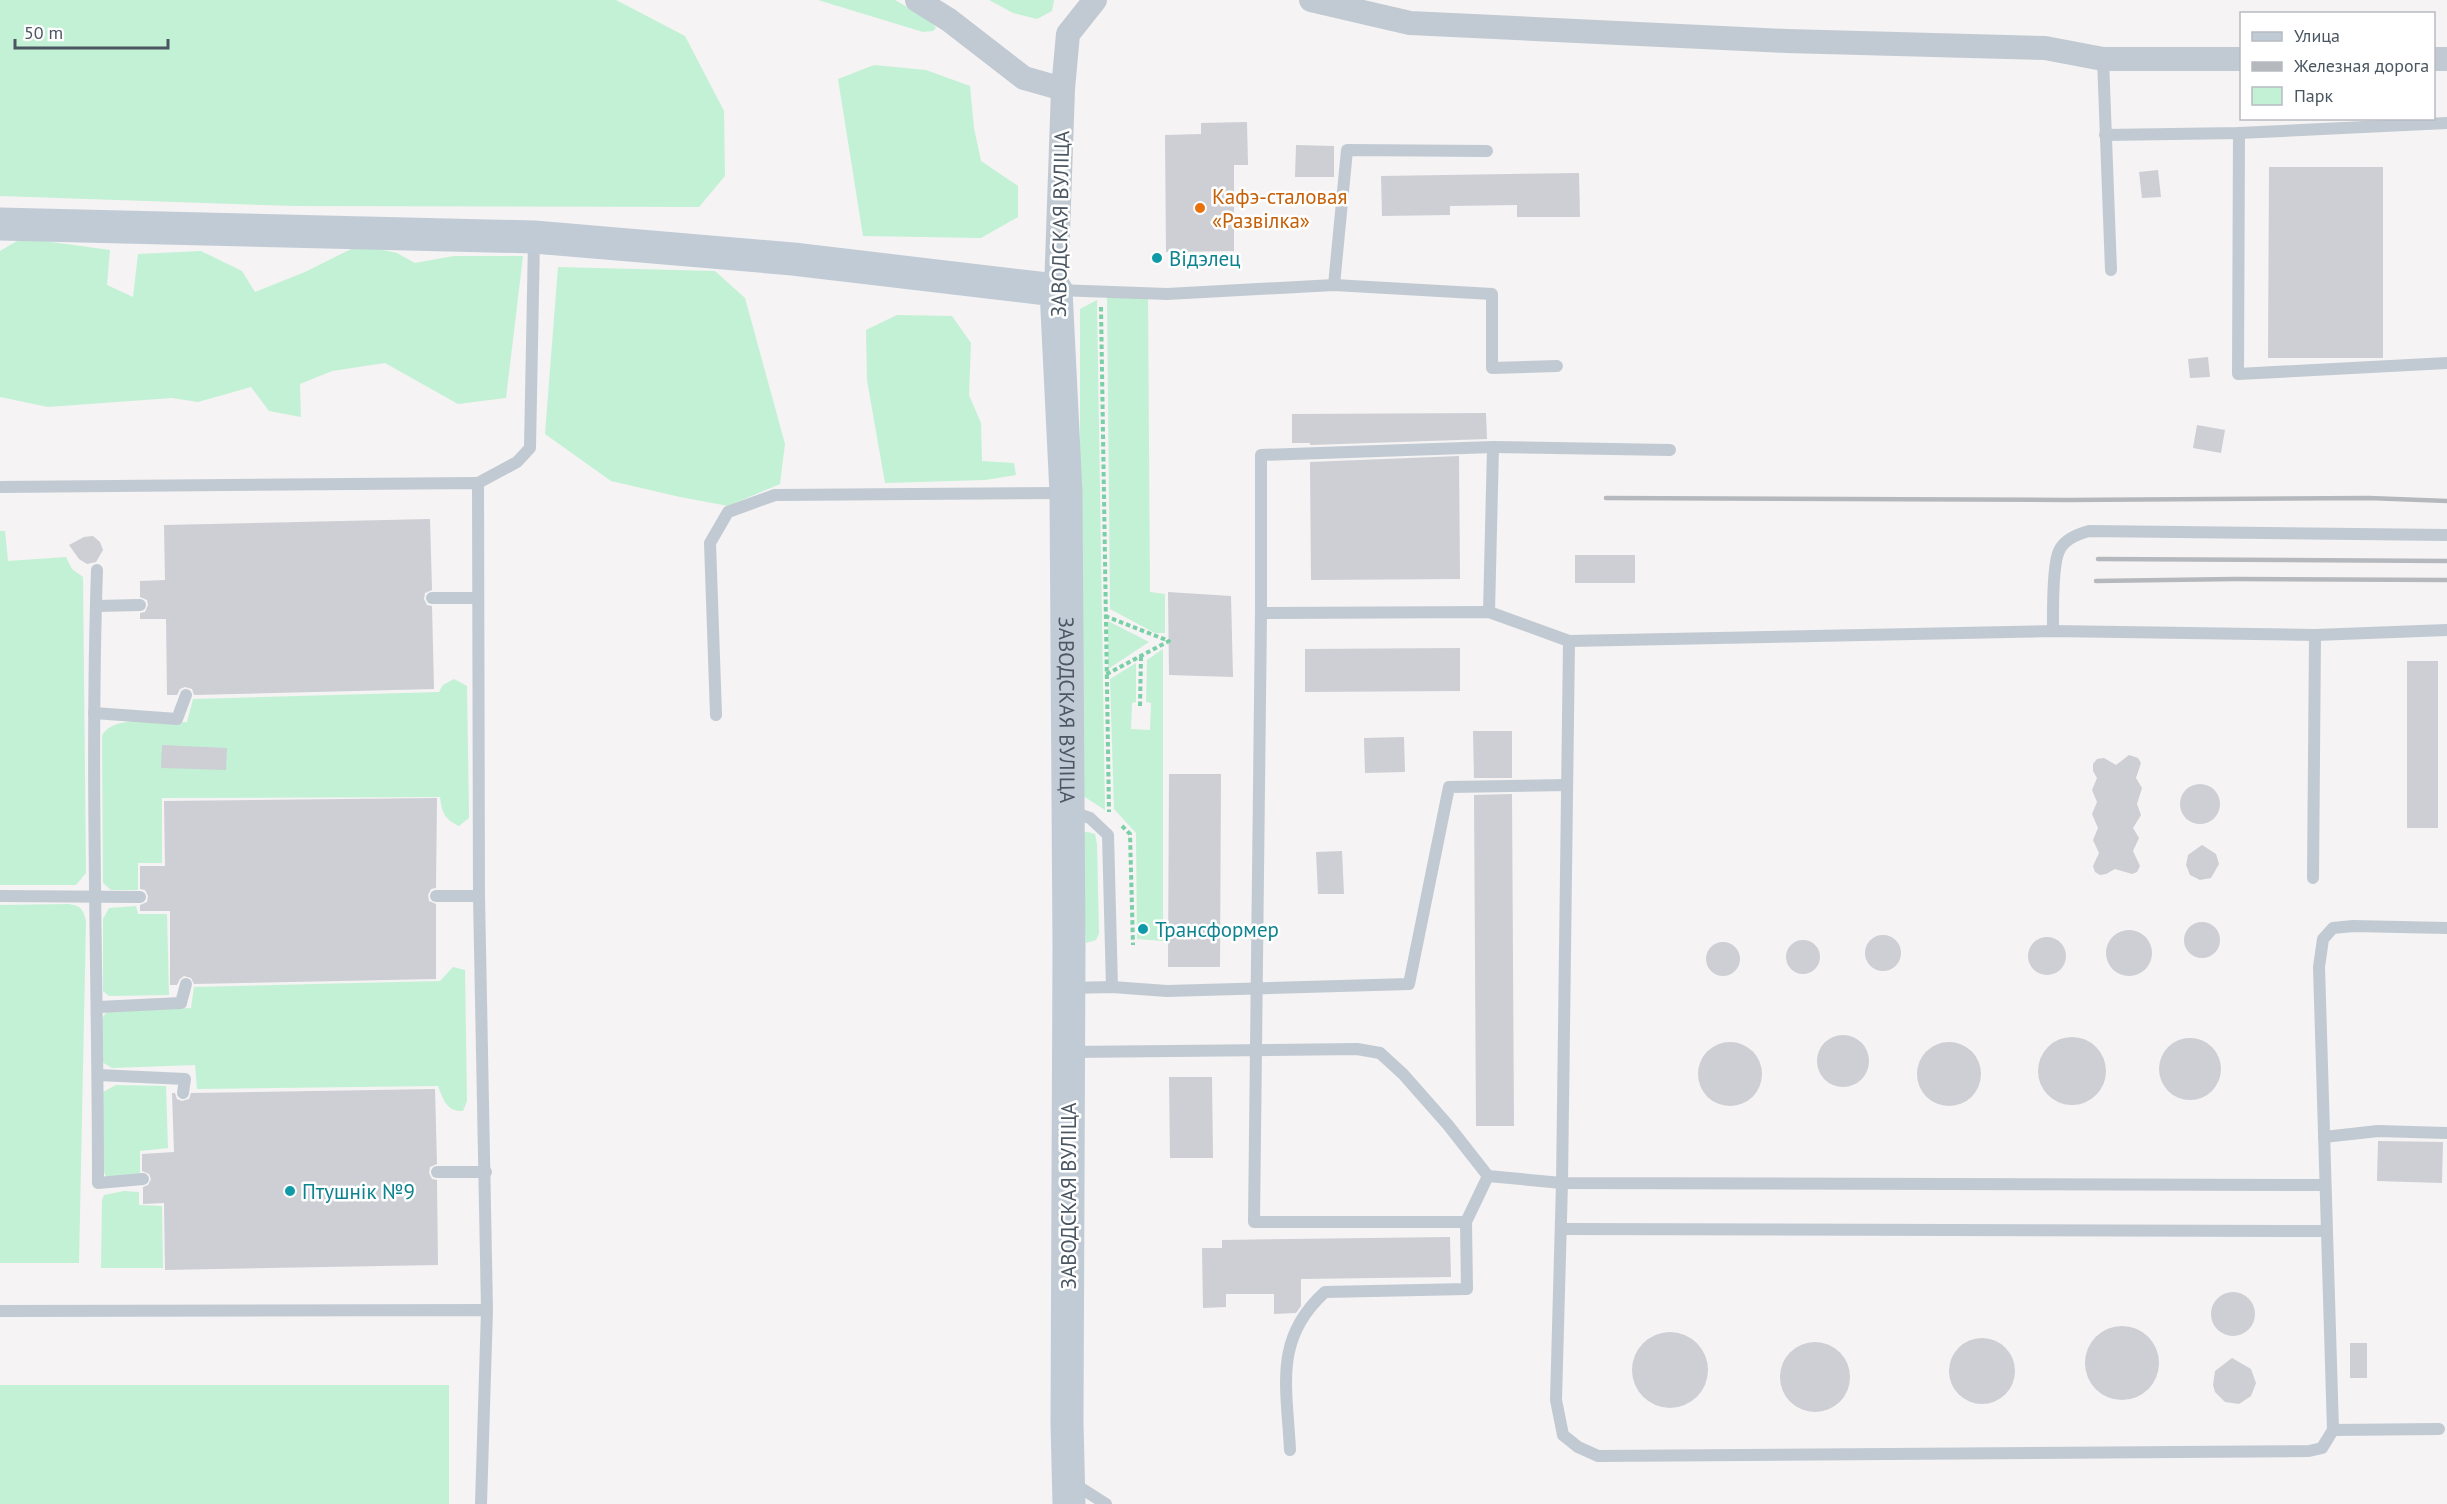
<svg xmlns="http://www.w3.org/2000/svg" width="2447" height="1504" font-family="'PT Sans',sans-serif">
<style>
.green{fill:#c3f1d5}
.building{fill:#cdcfd5}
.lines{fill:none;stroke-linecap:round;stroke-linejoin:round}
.path{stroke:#7ad0a6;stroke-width:4;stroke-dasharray:4.5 3;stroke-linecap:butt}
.lane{stroke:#c1cad2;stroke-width:12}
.street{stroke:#c1cad2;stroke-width:24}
.secondary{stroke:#c1cbd6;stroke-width:33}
.rail{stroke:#b5b8bd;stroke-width:4.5}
.food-dot{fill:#e8710a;stroke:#fff;stroke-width:2}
.culture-dot{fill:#0f9aa8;stroke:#fff;stroke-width:2}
.labels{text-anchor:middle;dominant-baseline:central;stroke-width:5;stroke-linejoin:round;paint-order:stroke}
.food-label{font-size:21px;fill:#c56008;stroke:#fff;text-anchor:start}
.street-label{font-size:21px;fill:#4a5661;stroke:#fff}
.culture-label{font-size:21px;fill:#0d838f;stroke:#fff;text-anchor:start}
</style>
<rect width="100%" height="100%" fill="#f5f3f3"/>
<g class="green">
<polygon points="0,0 616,0 685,36 724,111 725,176 699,207 293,206 0,196"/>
<polygon points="818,0 895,0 931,21 936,28 933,31 923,32"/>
<polygon points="989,0 1054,0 1052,11 1037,19 1013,13"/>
<polygon points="874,65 926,70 970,86 974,128 981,161 1018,186 1018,217 981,238 863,236 838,79"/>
<polygon points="22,238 110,250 107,285 133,297 138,254 201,251 242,271 255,292 305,272 359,245 397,253 415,263 454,256 523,256 506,398 458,404 385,363 332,371 300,384 301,417 269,411 251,387 198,402 172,398 48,407 0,397 0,251"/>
<polygon points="558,267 715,271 745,298 785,444 780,484 728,506 680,497 611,481 545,434"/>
<polygon points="1107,296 1148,297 1150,592 1165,594 1165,633 1155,633 1110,609"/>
<polygon points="1097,300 1105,810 1080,794 1080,309"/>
<polygon points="897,315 952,316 971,343 969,395 981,423 982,461 1014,463 1016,475 985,480 885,483 867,380 866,330"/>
<polygon points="0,531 5,531 8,561 66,557 72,569 83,577 86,873 76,885 0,885"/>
<polygon points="1108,621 1149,642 1108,669"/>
<polygon points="1163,649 1163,941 1137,939 1136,833 1114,809 1110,679 1136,663 1136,702 1132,703 1131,729 1150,730 1151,703 1146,702 1147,660"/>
<path d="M454,679l13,7 2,132 -10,8c-15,-7 -17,-14 -19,-29l-278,1v65h-24v27h-27l-8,-7 -1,-147c11,-23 61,-12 85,-14l6,-23 246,-7 4,-7z"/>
<polygon points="1088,832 1095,834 1097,844 1099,934 1096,940 1086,943 1080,833"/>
<path d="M69,904c12,2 14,5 17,17l-7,342h-79v-358z"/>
<polygon points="136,906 138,914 167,914 169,995 109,996 103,991 103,919 109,908"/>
<path d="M453,967l12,3 2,131 -4,10c-16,1 -20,-12 -25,-25l-241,3 -2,-24 -83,3 -10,-6 -1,-42 6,-9 84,-3 3,-21 246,-6z"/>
<polygon points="116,1085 166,1086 168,1148 140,1151 140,1174 112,1179 106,1176 103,1170 103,1092"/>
<polygon points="124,1191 139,1192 139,1205 162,1206 163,1268 101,1268 102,1200 104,1195"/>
<rect x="0" y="1385" width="449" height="119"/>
</g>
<g class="building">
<polygon points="1247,122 1248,165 1234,165 1234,251 1166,252 1165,135 1201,134 1201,123"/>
<polygon points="1296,145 1334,146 1334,177 1295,177"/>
<polygon points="2269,167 2383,167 2383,358 2268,358"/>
<polygon points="2158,170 2161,197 2142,198 2139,172"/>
<polygon points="1579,173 1580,217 1517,217 1517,205 1450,206 1450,215 1382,216 1381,176"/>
<polygon points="2208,357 2210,377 2190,378 2188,359"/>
<polygon points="1486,413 1487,439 1310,445 1310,443 1292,443 1292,414"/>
<polygon points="2197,425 2225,430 2221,453 2193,448"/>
<polygon points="1459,456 1460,579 1311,580 1310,462"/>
<polygon points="430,519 432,590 425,593 424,599 427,605 432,606 434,689 194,695 192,689 185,687 180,689 177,695 167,695 166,619 140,619 140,613 145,612 148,605 147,600 140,597 140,581 165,580 164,525"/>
<polygon points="93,536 100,542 103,550 96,562 87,564 79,559 69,545 84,537"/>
<rect x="1575" y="555" width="60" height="28"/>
<polygon points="1168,592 1231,596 1233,677 1169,675"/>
<polygon points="1460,648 1460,691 1305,692 1305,649"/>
<rect x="2407" y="661" width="31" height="167"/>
<polygon points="1473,731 1512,731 1512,778 1474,778"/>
<polygon points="1404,737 1405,772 1365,773 1364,738"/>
<polygon points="162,745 227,748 226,770 161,768"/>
<polygon points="2129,755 2138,758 2141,763 2136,778 2142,788 2137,804 2141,815 2133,828 2139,838 2133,851 2140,866 2137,872 2132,874 2115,869 2106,874 2100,875 2095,872 2093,866 2099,853 2093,840 2098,828 2092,814 2097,802 2092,790 2097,778 2093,771 2093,764 2097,759 2104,758 2116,765"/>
<polygon points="1169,774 1221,774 1220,967 1168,967"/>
<circle cx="2200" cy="804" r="20"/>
<polygon points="1512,794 1514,1126 1476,1126 1474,795"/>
<polygon points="437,798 436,888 431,889 428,895 429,901 436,904 436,979 194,984 191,978 184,976 180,979 177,985 170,985 170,911 140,911 140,905 147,902 148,896 145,890 140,889 140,866 165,866 164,801"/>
<polygon points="2202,845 2216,854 2219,864 2211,878 2200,880 2190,875 2186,865 2188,855"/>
<polygon points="1342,851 1344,894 1318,894 1316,852"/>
<circle cx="2202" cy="940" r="18"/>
<circle cx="2129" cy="953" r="23"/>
<circle cx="1883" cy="953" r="18"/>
<circle cx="2047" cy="956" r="19"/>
<circle cx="1803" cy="957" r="17"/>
<circle cx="1723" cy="959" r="17"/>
<circle cx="1843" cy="1061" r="26"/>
<circle cx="2072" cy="1071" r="34"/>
<circle cx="2190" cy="1069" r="31"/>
<circle cx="1730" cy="1074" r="32"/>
<circle cx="1949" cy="1074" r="32"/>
<polygon points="1169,1077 1212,1077 1213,1158 1170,1158"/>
<polygon points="435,1089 437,1164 430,1167 429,1173 432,1179 437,1180 438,1265 165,1270 164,1203 143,1204 143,1187 148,1185 151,1179 149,1174 142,1171 142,1154 174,1152 172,1093 175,1093 177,1099 182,1101 189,1099 191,1093"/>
<polygon points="2378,1141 2443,1142 2442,1183 2377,1181"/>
<polygon points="1450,1237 1451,1277 1301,1279 1301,1306 1296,1313 1274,1314 1274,1294 1226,1294 1226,1307 1203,1308 1202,1248 1222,1248 1222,1240"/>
<circle cx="2233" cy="1314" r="22"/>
<circle cx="2122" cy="1363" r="37"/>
<circle cx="1670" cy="1370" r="38"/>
<circle cx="1982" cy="1371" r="33"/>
<circle cx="1815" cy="1377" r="35"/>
<rect x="2350" y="1343" width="17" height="35"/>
<polygon points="2232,1358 2251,1369 2256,1383 2251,1396 2239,1404 2225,1402 2215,1392 2213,1385 2215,1371"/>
</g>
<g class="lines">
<g class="path">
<polyline points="1101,307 1109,812"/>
<polyline points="1105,616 1169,641 1105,675"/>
<polyline points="1140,706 1141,656"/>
<polyline points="1122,826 1130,834 1133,945"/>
</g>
<g class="lane">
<polyline points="2103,59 2111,270"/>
<polyline points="2239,133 2238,374 2447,363"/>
<polyline points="2105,135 2239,133 2447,123"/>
<polyline points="1334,285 1347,150 1487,151"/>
<polyline points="1057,290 1167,294 1334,285 1492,294 1492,368 1557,366"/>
<polyline points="1493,447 1670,450"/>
<polyline points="478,483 517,462 530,448 534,240"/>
<polyline points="0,487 478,483 479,896 487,1310"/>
<path d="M97,570c-7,204 1,409 1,613l45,-4"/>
<polyline points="432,598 478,598"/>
<polyline points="96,606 140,605"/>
<polyline points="1261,613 1489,612 1569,641 2053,631 2315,635 2447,630"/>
<path d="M2053,631c0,-17 -1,-66 6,-80 5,-12 19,-17 30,-20l358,4"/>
<polyline points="1569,641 1562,1183 1556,1400 1563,1435 1578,1447 1598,1456 2309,1451 2322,1448 2333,1430 2319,967 2323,939 2333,928 2353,926 2447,928"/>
<polyline points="94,713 177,719 186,695"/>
<polyline points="716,715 710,543 728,512 775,495 1065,493"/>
<polyline points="1069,811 1090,818 1108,835 1112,987"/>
<polyline points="2313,878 2315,635"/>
<polyline points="0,896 140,897"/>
<polyline points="436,896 479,896"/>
<polyline points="1069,988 1112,987 1167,991 1409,984 1449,787 1567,785"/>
<polyline points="98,1007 181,1003 186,984"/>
<polyline points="1070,1052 1357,1049 1380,1053 1403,1074 1448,1125 1488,1176 1562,1183 2325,1185"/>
<polyline points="98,1075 185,1079 183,1093"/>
<polyline points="2324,1137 2378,1131 2447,1133"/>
<polyline points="437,1172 486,1172"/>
<polyline points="1488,1176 1466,1222 1254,1222 1261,613 1261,455 1493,447 1489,612"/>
<polyline points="1561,1229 2325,1231"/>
<polyline points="0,1311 487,1310 481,1504"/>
<polyline points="2333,1430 2439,1429"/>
<path d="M1290,1450c-3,-63 -17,-111 35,-158l142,-3 -1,-67"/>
<polyline points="1073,1483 1106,1504"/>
</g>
<g class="street">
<polyline points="917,0 949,20 1024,78 1063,89"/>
<polyline points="1311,0 1410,23 1787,41 2045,48 2103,59 2242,59"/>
<polyline points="2434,59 2447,59"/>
<polyline points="1056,290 1063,89 1068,34 1095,0"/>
</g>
<path class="secondary" id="s1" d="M0,224l534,13 259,22 263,31 10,203 3,454 -2,476 2,81"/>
<g class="rail">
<polyline points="1606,498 2066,500 2369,498 2447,501"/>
<polyline points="2098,559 2447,561"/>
<polyline points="2096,581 2235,579 2447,580"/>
</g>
</g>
<circle class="food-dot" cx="1200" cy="208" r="6"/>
<g class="culture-dot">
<circle cx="1157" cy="258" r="6"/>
<circle cx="1143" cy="929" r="6"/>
<circle cx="290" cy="1191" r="6"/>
</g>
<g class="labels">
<g class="food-label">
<text x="1212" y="196">Кафэ-сталовая<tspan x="1212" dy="24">«Развілка»</tspan></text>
</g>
<g class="street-label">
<text transform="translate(1060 224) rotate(-89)">ЗАВОДСКАЯ ВУЛІЦА</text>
<text stroke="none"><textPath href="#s1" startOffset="1479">ЗАВОДСКАЯ ВУЛІЦА</textPath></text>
<text transform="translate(1068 1196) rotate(-90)">ЗАВОДСКАЯ ВУЛІЦА</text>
</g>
<g class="culture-label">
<text x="1169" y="258">Відэлец</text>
<text x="1155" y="929">Трансформер</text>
<text x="302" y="1191">Птушнік №9</text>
</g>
</g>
<rect x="2240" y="12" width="195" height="108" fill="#ffffff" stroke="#b7bbc0" stroke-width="1.5"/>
<rect x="2252" y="32" width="30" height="9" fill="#c1cbd6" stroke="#b7bbc0" stroke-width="1.5"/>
<text x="2294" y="42" font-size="18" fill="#4a5661">Улица</text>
<rect x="2252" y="62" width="30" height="9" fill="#b5b8bd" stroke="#b7bbc0" stroke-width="1.5"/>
<text x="2294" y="72" font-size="18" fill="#4a5661">Железная дорога</text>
<rect x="2252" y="87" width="30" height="18" fill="#c3f1d5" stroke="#b7bbc0" stroke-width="1.5"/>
<text x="2294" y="102" font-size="18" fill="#4a5661">Парк</text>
<path d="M15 39v9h153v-9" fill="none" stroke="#4a5661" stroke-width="3"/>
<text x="24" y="39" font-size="18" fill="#4a5661" stroke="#ffffff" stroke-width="4.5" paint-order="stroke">50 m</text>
</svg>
